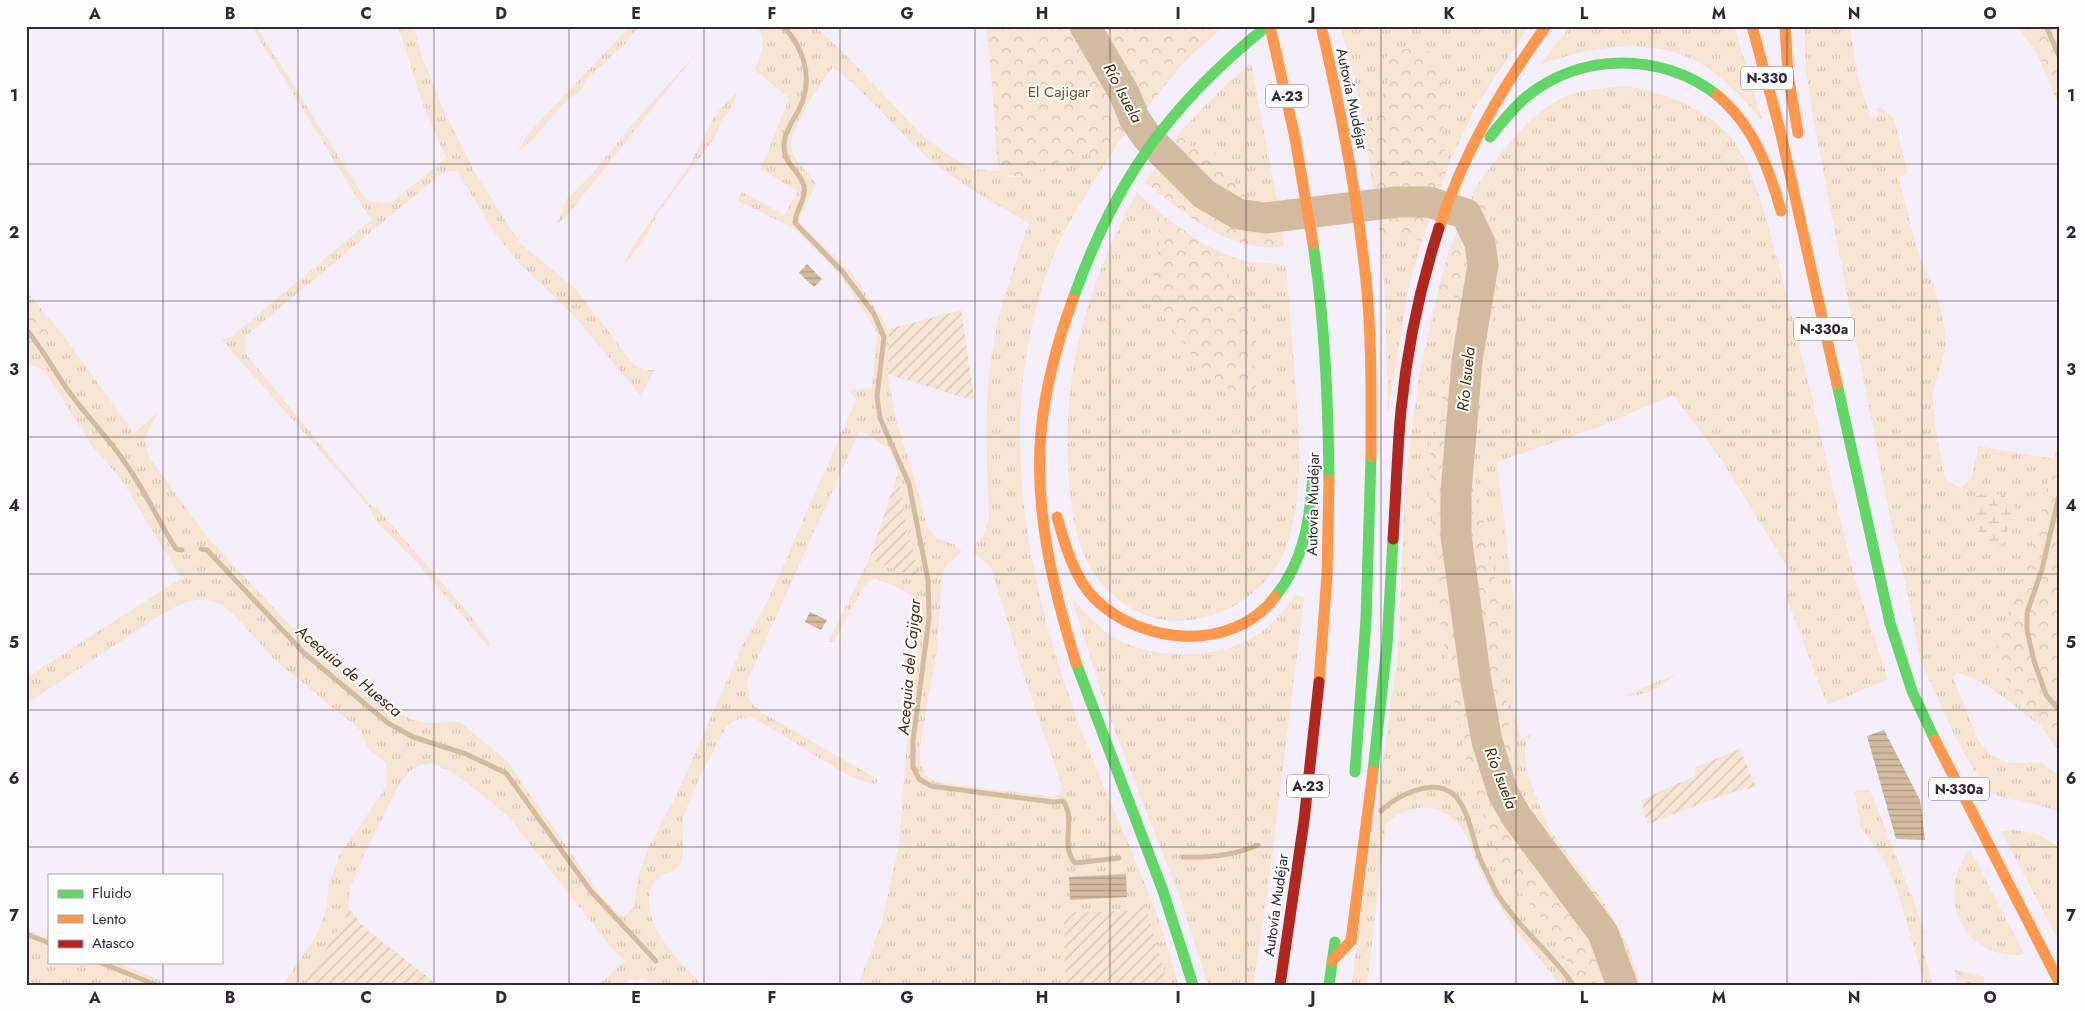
<svg xmlns="http://www.w3.org/2000/svg" width="2085" height="1011" font-family="Jost,sans-serif">
<style>
.grass{fill:url(#grass-tufts);fill-rule:evenodd}
.forest{fill:url(#forest-crowns)}
.wetland{fill:url(#wetland-marsh)}
.garden{fill:url(#garden-furrows)}
.water{fill:url(#water-rules)}
.lines{fill:none;stroke-linecap:round;stroke-linejoin:round}
.stream{stroke:#d2bb9e;stroke-width:5}
.river{stroke:#d2bb9e;stroke-width:31}
.fast{stroke:#63d668;stroke-width:11}
.slow{stroke:#ff974d;stroke-width:11}
.jam{stroke:#b3261e;stroke-width:11}
.grid{fill:none;stroke:#2f2935;stroke-width:1;stroke-opacity:0.55}
.labels{text-anchor:middle;dominant-baseline:central;stroke-width:4;stroke-linejoin:round;paint-order:stroke}
.shield{fill:#fdfdfd;stroke:#6d6971;stroke-width:1}
.shield-label{font-size:14px;font-weight:bold;fill:#2f2935}
.park-label{font-size:15px;fill:#6f4f17;stroke:#fdfdfd}
.street-label{font-size:15px;fill:#2f2935;stroke:#fdfdfd}
.water-label{font-size:16px;font-style:italic;fill:#402a02;stroke:#fdfdfd}
.neatline{fill:none;stroke:#2f2935;stroke-width:2}
.grid-label{font-size:16px;text-anchor:middle;font-weight:bold;fill:#2f2935}
</style>
<defs>
<pattern id="grass-tufts" width="24" height="20" patternUnits="userSpaceOnUse" patternTransform="scale(1.25)"><rect width="24" height="20" fill="#f7e5d3"/><path d="M3 7l-1-3M5 7V3M7 7l1-3M15 17l-1-3M17 17v-4M19 17l1-3" fill="none" stroke="#d4c4b6"/></pattern>
<pattern id="forest-crowns" width="20" height="18" patternUnits="userSpaceOnUse" patternTransform="scale(1.25)"><rect width="20" height="18" fill="#f7e5d3"/><path d="M2 6a3 3 0 1 1 6 0M12 15a3 3 0 1 1 6 0" fill="none" stroke="#d4c4b6"/></pattern>
<pattern id="wetland-marsh" width="20" height="14" patternUnits="userSpaceOnUse" patternTransform="scale(1.25)"><rect width="20" height="14" fill="#f7e5d3"/><path d="M1 5h8M5 5V1M11 12h8M15 12V8" fill="none" stroke="#d4c4b6"/></pattern>
<pattern id="garden-furrows" width="10" height="10" patternUnits="userSpaceOnUse" patternTransform="scale(1.25)"><rect width="10" height="10" fill="#f7e5d3"/><path d="M-1 1l2-2M0 10L10 0M9 11l2-2" fill="none" stroke="#d4c4b6"/></pattern>
<pattern id="water-rules" width="6" height="5" patternUnits="userSpaceOnUse" patternTransform="scale(1.25)"><rect width="6" height="5" fill="#d2bb9e"/><path d="M0 2.5h6" fill="none" stroke="#ab9882"/></pattern>
</defs>
<rect width="100%" height="100%" fill="#f4effa"/>
<g class="grass">
<polygon points="251,26 256,26 366,200 390,204 446,158 423,105 398,26 414,26 421,54 444,111 474,171 508,225 521,244 576,289 634,365 644,370 654,370 641,396 575,317 518,262 494,232 457,171 450,171 441,174 246,336 245,347 246,354 370,505 377,508 471,616 489,643 489,647 418,564 374,519 370,508 352,487 222,340 232,336 371,220"/>
<polygon points="630,26 639,26 626,43 587,79 581,90 562,105 532,140 518,152 527,135"/>
<path d="M757,26h57l29,26 80,84 27,20 23,13 27,2 10,6h10l53,-21 14,-3 24,2c-21,32 -42,64 -57,99 -66,165 -26,342 37,501 29,75 69,150 87,230h-10l-23,-81 -11,7 -70,1 1,73h-207l24,-63 17,-77 11,-142 12,-91c-6,-21 -30,-26 -48,-34l-10,8 -30,56h-6l41,-82 50,17 -13,-52 -8,-52 -7,-22 -24,-17 -8,-2 -112,249 3,20 11,11 118,68 -6,5 -22,-8 -99,-60 -14,2 -12,8c-14,28 -31,56 -41,86 -6,16 2,34 -4,49 -6,13 -24,10 -29,23 -15,38 27,75 50,100h-47l-12,-6 -13,1 -9,5h-23l27,-24 -15,-15 -103,-131 -50,-40 -24,-12 -13,2 -9,5 -14,18 -36,73 -11,28 -2,19 -3,11 -42,66h-20l33,-49 10,-27 3,-25 10,-28 43,-63 5,-13 -1,-17 -17,-13 -9,-20 -86,-71 -39,-43 -13,-11 -14,-5h-12l-15,4 -19,10 -136,90v-26l155,-100 -60,-99 -29,-33 -47,-75 -19,-8v-17l6,5 29,-19 73,101 24,-21 -13,25 3,18 59,82 98,104 73,60 32,18 18,4 32,-1 47,39 94,135 21,21 12,-10 4,-30 10,-28 29,-55 65,-148 26,-46 88,-200 -8,-10 24,-2 5,-56 -39,-60 -43,-43 -57,-28 4,-9 43,23 12,-24 -36,-22 28,-71 -34,-28c6,-14 12,-30 2,-44zM833,67c31,23 56,55 85,82 32,30 73,52 111,74 -13,39 -28,76 -35,117 -11,59 -7,119 -5,179l-6,17 -9,8v9l17,14 30,100 42,123 -9,7 -119,-15 -9,-7 -6,-12v-17l17,-97 5,-71 4,-13 16,-13 -7,-7 -19,-7 -9,-12 -15,-56 -14,-44 -10,-47 1,-50 -37,-56 -54,-52 18,-37c-7,-12 -21,-21 -25,-35 -4,-17 31,-68 42,-82z"/>
<polygon points="1340,26 1529,26 1476,106 1449,164 1441,138 1447,108 1388,82 1376,109 1366,142 1355,79"/>
<path d="M1570,26h164l28,94c-16,-18 -31,-34 -50,-49 -50,-37 -116,-26 -171,-7z"/>
<path d="M1804,26h46l8,52 13,41 7,-2 -2,-8 4,-2 14,12 14,55 -10,3 23,85 13,23 12,47 -1,19 -13,44 5,44 8,40 16,9 11,-10 6,-32 76,13 -26,104 -30,77 -4,23 44,61c-22,-16 -55,-47 -82,-51l-3,4 25,63 13,15 17,8 32,-1 17,12 2,38 -17,-6 -39,-8 -14,-7 -9,-11 -23,-39 -37,-81 -10,-56 -19,-82 -78,-404 -7,-49z"/>
<polygon points="696,54 569,213 556,226 566,200 592,174 629,128"/>
<path d="M1251,63l27,143c-43,-8 -39,-17 -58,-52l-30,-8 -10,-14 45,-47z"/>
<path d="M1626,86c36,6 78,21 104,50 24,29 40,97 50,134 26,97 47,196 71,293 10,39 25,77 37,116l-61,26 -40,-106 3,-12 -1,-17 -66,-108 -50,-67 -72,31 -104,36 18,148 -1,101 7,27 13,-5c-5,4 -9,9 -9,16 -2,23 17,60 25,81l-10,1 -18,-33 -7,-22 -12,-103 -6,-85 -25,-126 -2,-25 1,-32 31,-127 -13,-69 -13,-22c28,-38 61,-88 111,-97 13,-2 26,-3 39,-4z"/>
<polygon points="737,92 734,103 723,119 715,137 657,214 646,237 624,265 631,249 690,164 715,115"/>
<path d="M1137,192l24,22 -3,11 3,15 -8,24v18l-5,13 41,55 13,25 56,5 -5,-16 6,-9 -9,-42 -21,-24v-33l15,5 42,4c3,37 6,74 9,111 4,56 10,114 -8,169 -18,52 -82,88 -135,72 -30,-8 -58,-36 -69,-64 -11,-29 -14,-61 -15,-91 -4,-99 22,-183 69,-270z"/>
<polygon points="1380,237 1402,237 1422,241 1409,284 1388,413 1385,295"/>
<path d="M1438,291l23,8 -8,52 -22,91 -1,44 10,136 27,145 56,129 25,30 31,59h-20c-16,-26 -38,-45 -54,-70 -11,-17 -21,-35 -29,-54 -5,-12 -8,-25 -16,-35 -20,-25 -52,-23 -74,-2l-19,161h-16l47,-330 7,-170 14,-109z"/>
<path d="M1296,595l8,3 -38,306 -13,81h-45l-26,-82 -76,-195 -34,-109c10,10 19,21 30,30 37,31 109,33 150,9 18,-11 31,-27 44,-43z"/>
<path d="M1676,674c-20,15 -26,21 -52,22z"/>
<polygon points="1855,790 1870,790 1916,907 1923,928 1923,950 1933,985 1925,985 1897,890 1884,859 1860,826"/>
<polygon points="2014,830 2038,834 2059,847 2057,938 2001,831"/>
<path d="M1970,849l54,105c-61,8 -90,-58 -54,-105z"/>
<polygon points="26,930 49,938 49,962 117,962 171,985 26,985"/>
</g>
<g class="forest">
<path d="M985,26h239l-39,35 -67,82 -7,12c-13,-1 -25,-3 -38,1 -25,8 -48,30 -73,15l-3,-12 -7,-101z"/>
<polygon points="2016,26 2059,26 2059,106 2037,53"/>
<polygon points="1405,49 1422,49 1433,53 1446,80 1447,108 1441,138 1449,164 1422,241 1402,237 1380,237 1366,142 1376,109 1388,82 1386,57 1392,51"/>
<path d="M1180,132l10,14 30,8c19,35 15,44 58,52l6,41c-57,6 -96,-33 -139,-64z"/>
<polygon points="1476,187 1489,209 1497,234 1501,256 1502,278 1471,405 1470,437 1472,462 1497,588 1503,673 1515,776 1522,798 1540,831 1550,830 1602,899 1628,946 1641,985 1579,985 1548,926 1523,896 1498,856 1467,767 1440,622 1430,486 1431,442 1453,351 1460,299 1438,291 1448,254"/>
<polygon points="1161,214 1203,244 1229,256 1229,289 1250,312 1259,355 1253,364 1258,380 1255,389 1244,393 1223,387 1202,375 1189,350 1148,295 1153,282 1153,264 1161,240 1158,225"/>
<polygon points="26,291 61,332 32,351 26,346"/>
<polygon points="2059,440 2059,751 1994,663 1998,640 2028,563"/>
<polygon points="1954,969 1984,977 1984,985 1958,985"/>
</g>
<path class="wetland" d="M1984,493c14,0 27,2 32,16l-15,36c-25,8 -25,-27 -28,-44l2,-5z"/>
<g class="garden">
<polygon points="961,310 974,397 971,400 888,374 889,329"/>
<polygon points="898,473 906,525 920,578 869,560"/>
<polygon points="1740,749 1756,787 1733,792 1647,824 1641,800 1695,776 1696,767"/>
<polygon points="1145,903 1168,985 1065,985 1064,912 1134,911"/>
<polygon points="348,908 365,928 438,985 303,985 345,919"/>
</g>
<g class="water">
<polygon points="807,264 822,279 814,287 799,273"/>
<polygon points="810,612 827,620 821,630 805,622"/>
<polygon points="1884,730 1920,800 1925,840 1896,839 1867,736"/>
<polygon points="1126,874 1127,897 1070,900 1069,877"/>
</g>
<g class="lines">
<g class="stream">
<path d="M783,26c19,20 29,47 20,74 -4,13 -15,25 -18,38 -5,24 11,29 18,45 6,14 -8,26 -8,40l47,48 32,43 10,23 -7,59 3,22 29,66 19,96 1,38 -16,123v26l6,12 12,7 122,16 10,-1c14,18 -4,44 12,62l44,-5"/>
<polyline points="2046,26 2059,56"/>
<path d="M26,329c16,19 27,40 41,60 19,27 43,50 61,78 18,26 31,55 48,82l6,1"/>
<polyline points="2059,496 2042,569 2027,613 2027,630 2034,661 2046,695 2059,710"/>
<polyline points="201,549 207,550 304,653 388,723 413,737 466,754 506,773 590,890 656,961"/>
<path d="M1381,811c15,-15 52,-34 72,-17 15,13 19,41 25,59 4,12 11,24 16,35 20,37 56,62 79,97"/>
<path d="M1183,857c26,1 52,-2 75,-12"/>
<polyline points="26,934 49,943"/>
<polyline points="99,962 156,985"/>
</g>
<polyline class="river" points="1085,26 1124,93 1134,118 1147,137 1204,194 1238,214 1265,218 1397,202 1429,202 1466,214 1480,243 1483,265 1467,361 1456,492 1456,536 1476,681 1487,741 1503,793 1516,816 1603,933 1622,985"/>
<g class="fast">
<path d="M1490,137c11,-14 22,-28 36,-40 55,-45 135,-45 191,-2"/>
<path d="M1313,244c12,78 15,157 16,236"/>
<path d="M1073,299c42,-119 96,-194 194,-273"/>
<polyline points="1837,384 1890,623 1912,691 1935,740"/>
<path d="M1275,597c29,-36 35,-77 38,-122"/>
<polyline points="1076,663 1163,891 1193,985"/>
<polyline points="1373,771 1387,645 1393,539"/>
<polyline points="1355,772 1366,620 1371,456"/>
<polyline points="1329,985 1335,942"/>
</g>
<g class="slow">
<polyline points="1270,26 1295,138 1313,244"/>
<path d="M1321,26c20,84 36,169 45,255 6,58 5,117 5,175"/>
<polyline points="1752,26 1780,130 1837,384"/>
<polyline points="1785,26 1788,75 1798,133"/>
<path d="M1717,95c36,30 52,73 64,116"/>
<path d="M1439,228c24,-74 62,-139 107,-202"/>
<path d="M1073,299c-15,41 -28,89 -32,133 -7,78 12,157 35,231"/>
<path d="M1057,517c8,28 17,61 38,82 47,46 137,54 180,-2"/>
<polyline points="1319,682 1327,575 1329,480"/>
<polyline points="1935,740 2059,982"/>
<polyline points="1332,961 1351,941 1373,771"/>
</g>
<g class="jam">
<path d="M1393,539c3,-43 4,-86 8,-129 6,-61 19,-123 38,-182"/>
<polyline points="1280,985 1304,821 1319,682"/>
</g>
</g>
<path class="grid" d="M163,26v849M298,26v959M434,26v959M569,26v959M704,26v959M840,26v959M975,26v959M1110,26v959M1246,26v959M1381,26v959M1516,26v959M1652,26v959M1787,26v959M1922,26v959M26,164h2033M26,301h2033M26,437h2033M26,574h2033M26,710h2033M26,847h2033M163,962v23"/>
<g class="labels">
<g class="shield">
<rect x="1741" y="66.5" width="52" height="23" rx="4"/>
<rect x="1266" y="84.5" width="42" height="23" rx="4"/>
<rect x="1794" y="317.5" width="60" height="23" rx="4"/>
<rect x="1287" y="774.5" width="42" height="23" rx="4"/>
<rect x="1929" y="777.5" width="60" height="23" rx="4"/>
</g>
<g class="shield-label">
<text x="1767" y="78">N-330</text>
<text x="1287" y="96">A-23</text>
<text x="1824" y="329">N-330a</text>
<text x="1308" y="786">A-23</text>
<text x="1959" y="789">N-330a</text>
</g>
<g class="park-label">
<text x="1059" y="92">El Cajigar</text>
</g>
<g class="street-label">
<text transform="translate(1352 99) rotate(78)">Autovía Mudéjar</text>
<text transform="translate(1313 504) rotate(-89)">Autovía Mudéjar</text>
<text transform="translate(1276 905) rotate(-82)">Autovía Mudéjar</text>
</g>
<g class="water-label">
<text transform="translate(1123 93) rotate(62)">Río Isuela</text>
<text transform="translate(1466 379) rotate(-84)">Río Isuela</text>
<text transform="translate(909 667) rotate(-85)">Acequia del Cajigar</text>
<text transform="translate(349 671) rotate(40)">Acequia de Huesca</text>
<text transform="translate(1501 778) rotate(69)">Río Isuela</text>
</g>
</g>
<rect width="2085" height="1011" fill="none" stroke="#fdfdfd" stroke-width="55"/>
<rect x="48" y="874" width="175" height="90" fill="#fdfdfd" stroke="#aba8ad"/>
<rect x="58" y="890" width="25" height="8" fill="#63d668" stroke="#aba8ad"/>
<text x="92" y="898" font-size="15" fill="#2f2935">Fluido</text>
<rect x="58" y="915" width="25" height="8" fill="#ff974d" stroke="#aba8ad"/>
<text x="92" y="924" font-size="15" fill="#2f2935">Lento</text>
<rect x="58" y="940" width="25" height="8" fill="#b3261e" stroke="#aba8ad"/>
<text x="92" y="948" font-size="15" fill="#2f2935">Atasco</text>
<rect x="28" y="28" width="2030" height="956" class="neatline"/>
<g class="grid-label">
<text x="95" y="19">A</text>
<text x="230" y="19">B</text>
<text x="366" y="19">C</text>
<text x="501" y="19">D</text>
<text x="636" y="19">E</text>
<text x="772" y="19">F</text>
<text x="907" y="19">G</text>
<text x="1042" y="19">H</text>
<text x="1178" y="19">I</text>
<text x="1313" y="19">J</text>
<text x="1449" y="19">K</text>
<text x="1584" y="19">L</text>
<text x="1719" y="19">M</text>
<text x="1854" y="19">N</text>
<text x="1990" y="19">O</text>
<text x="14" y="101">1</text>
<text x="2071" y="101">1</text>
<text x="14" y="238">2</text>
<text x="2071" y="238">2</text>
<text x="14" y="375">3</text>
<text x="2071" y="375">3</text>
<text x="14" y="511">4</text>
<text x="2071" y="511">4</text>
<text x="14" y="648">5</text>
<text x="2071" y="648">5</text>
<text x="14" y="784">6</text>
<text x="2071" y="784">6</text>
<text x="14" y="921">7</text>
<text x="2071" y="921">7</text>
<text x="95" y="1003">A</text>
<text x="230" y="1003">B</text>
<text x="366" y="1003">C</text>
<text x="501" y="1003">D</text>
<text x="636" y="1003">E</text>
<text x="772" y="1003">F</text>
<text x="907" y="1003">G</text>
<text x="1042" y="1003">H</text>
<text x="1178" y="1003">I</text>
<text x="1313" y="1003">J</text>
<text x="1449" y="1003">K</text>
<text x="1584" y="1003">L</text>
<text x="1719" y="1003">M</text>
<text x="1854" y="1003">N</text>
<text x="1990" y="1003">O</text>
</g>
</svg>
